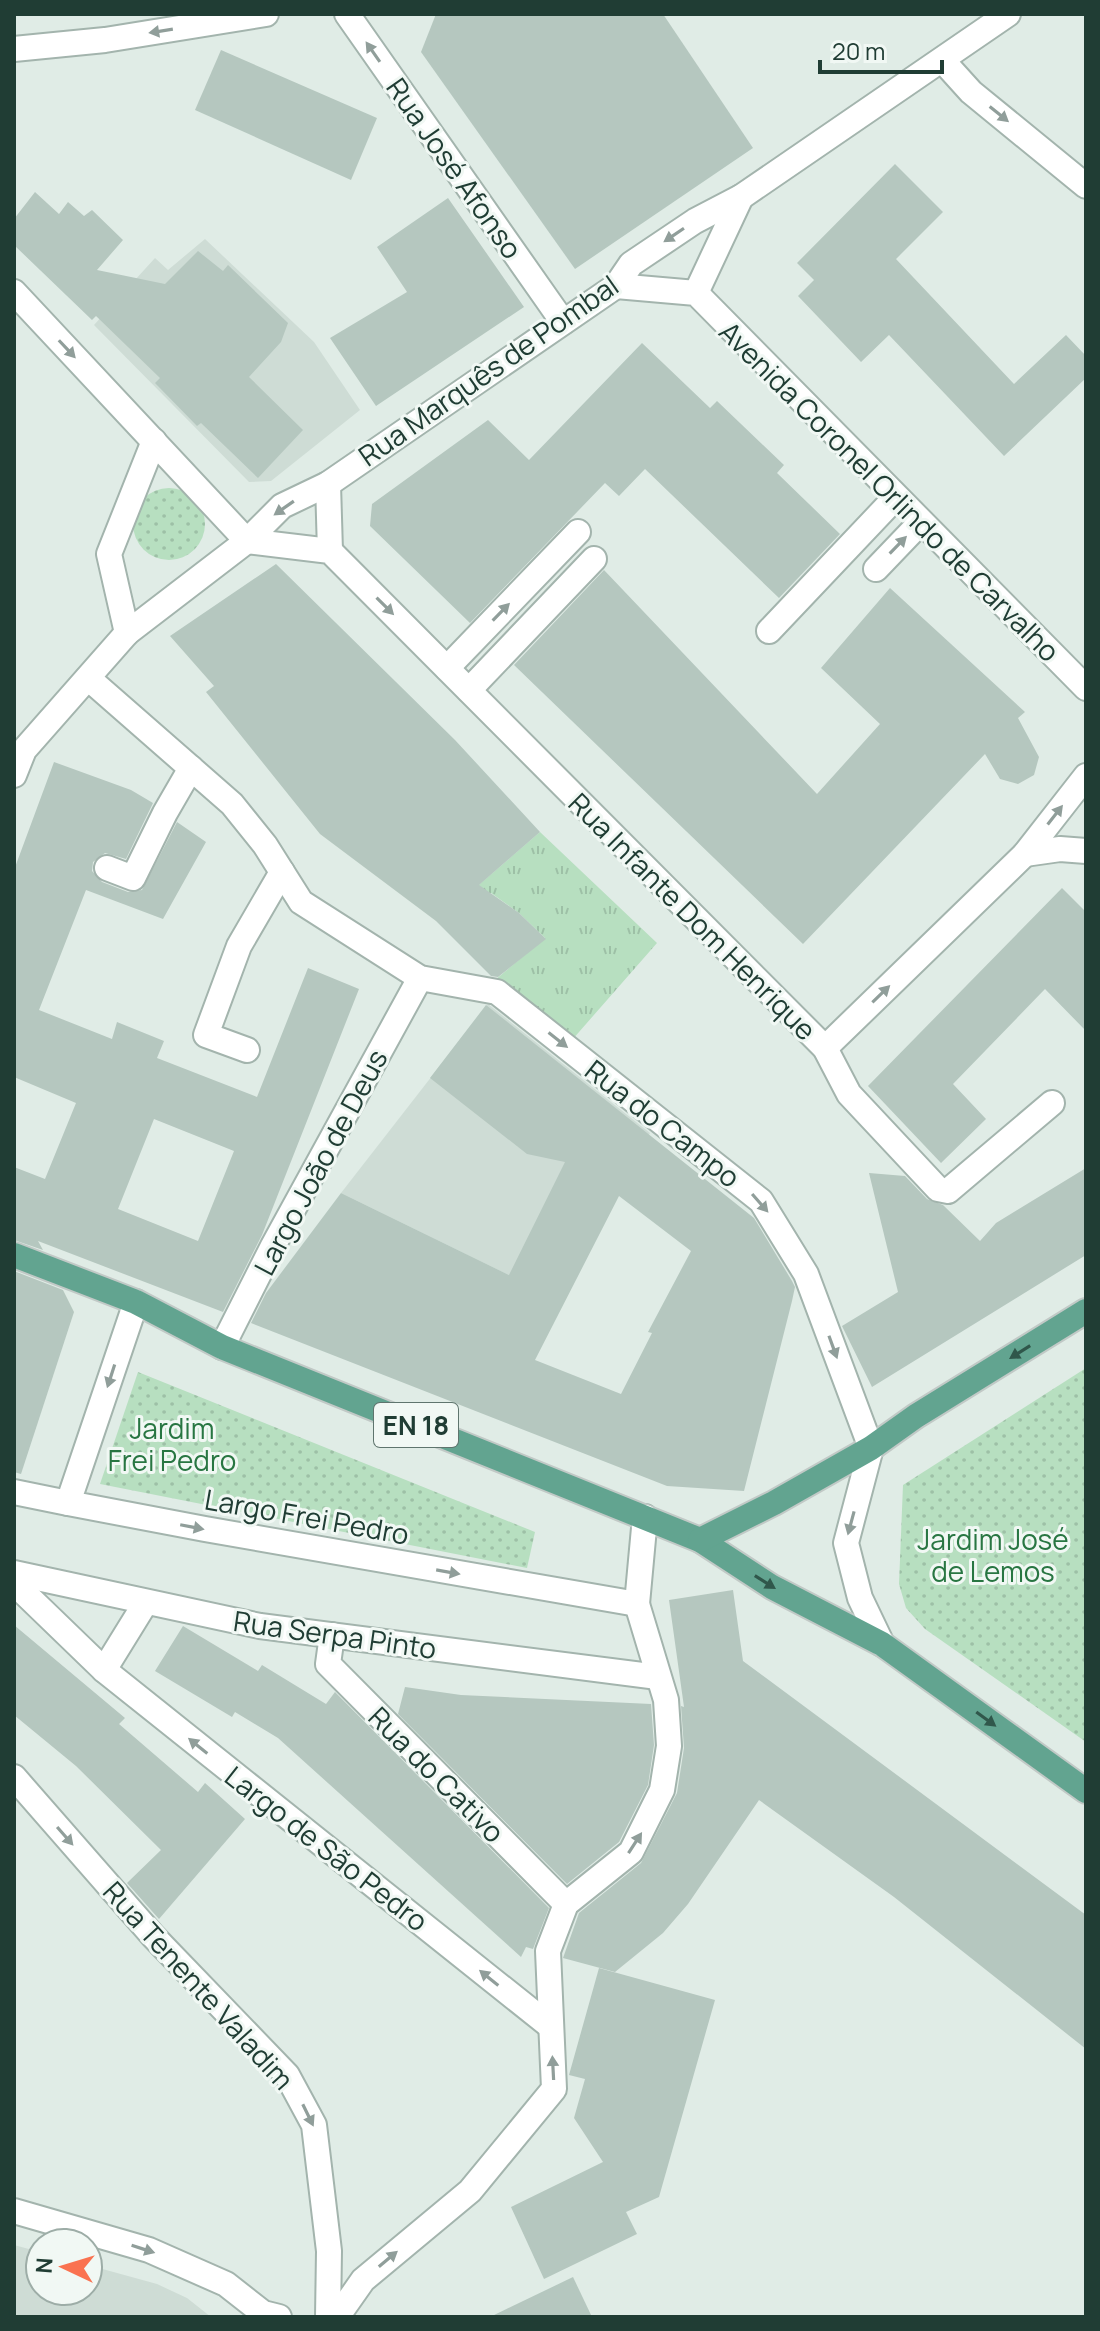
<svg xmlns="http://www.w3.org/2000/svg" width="1100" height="2331" font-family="Manrope,sans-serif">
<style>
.built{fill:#cedcd5}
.grass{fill:url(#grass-tufts)}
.garden{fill:url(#garden-dots)}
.building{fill:#b5c7bf;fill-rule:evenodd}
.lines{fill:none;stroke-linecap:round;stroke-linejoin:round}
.minor-casing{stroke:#a3b4ad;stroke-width:28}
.major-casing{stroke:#c1c9c6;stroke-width:28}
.minor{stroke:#fff;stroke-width:24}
.major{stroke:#62a490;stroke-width:24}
.oneway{fill:#909e9a}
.oneway2{fill:#30574b}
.labels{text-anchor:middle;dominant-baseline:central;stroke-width:6;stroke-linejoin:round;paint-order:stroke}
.shield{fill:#f1f8f4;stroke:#5f756e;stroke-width:2}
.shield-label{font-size:26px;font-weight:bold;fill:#203d34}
.street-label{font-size:28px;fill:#203d34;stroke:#f1f8f4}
.park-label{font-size:28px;fill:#287642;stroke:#f1f8f4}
</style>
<defs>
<pattern id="grass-tufts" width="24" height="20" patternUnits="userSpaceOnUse" patternTransform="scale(2)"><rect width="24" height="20" fill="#b7dfc0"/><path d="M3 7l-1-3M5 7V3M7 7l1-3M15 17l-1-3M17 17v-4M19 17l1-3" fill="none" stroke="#9dc0a6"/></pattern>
<pattern id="garden-dots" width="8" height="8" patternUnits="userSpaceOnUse" patternTransform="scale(2)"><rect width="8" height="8" fill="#b7dfc0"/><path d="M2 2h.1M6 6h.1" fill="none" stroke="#9dc0a6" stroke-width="1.8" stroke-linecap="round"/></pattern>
</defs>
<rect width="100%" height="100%" fill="#e0ece6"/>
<g class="built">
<polygon points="205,239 314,342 360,410 271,481 249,482 94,325 155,258 168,270"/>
<polygon points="488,1004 650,1133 564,1302 341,1193"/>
<polygon points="14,2245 40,2252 40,2291 88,2291 88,2265 157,2284 187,2298 211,2317 14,2317"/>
</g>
<polygon class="grass" points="540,832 657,943 572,1040 495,980 545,938 519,913 491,893 467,895"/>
<g class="garden">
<circle cx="169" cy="524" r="36"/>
<polygon points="1086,1368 1086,1742 925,1629 906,1608 899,1584 903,1485"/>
<polygon points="138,1372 535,1532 527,1568 100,1484"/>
</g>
<g class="building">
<polygon points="436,14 663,14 753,148 575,269 421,52"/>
<polygon points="221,50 377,118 351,180 195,110"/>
<polygon points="895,164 943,212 896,259 1014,384 1066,335 1086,356 1086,378 1004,456 889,335 861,362 798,296 814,280 797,263"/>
<polygon points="35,192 59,214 68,202 84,216 92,210 123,240 97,270 165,284 198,251 223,271 228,265 288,323 281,342 249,377 303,430 258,478 201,423 197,426 155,383 160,378 96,316 92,320 14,245 14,219"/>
<polygon points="448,198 524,307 376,406 330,338 407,292 377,247"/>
<polygon points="642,343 710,408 717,401 784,465 777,473 840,534 779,598 645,469 619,496 605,483 470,623 370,526 372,504 488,420 529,460"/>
<polygon points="276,564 455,740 540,832 479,885 519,913 546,939 498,977 491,976 436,921 320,834 206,692 214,686 170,636"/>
<polygon points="604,570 817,794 880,724 821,668 890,588 1025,712 1018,718 1039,757 1034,775 1018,784 1000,779 985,754 803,944 514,665"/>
<path d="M54,762l77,28 22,13 -27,56 -21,-6 -12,9 -1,9 10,11 26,10 14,-2 35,-68 29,20 -43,77 -77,-29 -47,120 73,29 5,-17 47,19 -7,17 100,39 51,-129 51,21 -97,246 -39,77 -185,-71 5,9 -29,-10v-73l31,12 31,-76 -62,-26v-207zM154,1119l80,32 -36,90 -80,-32z"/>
<polygon points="1062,888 1086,912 1086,1031 1045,989 953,1084 986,1119 941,1163 868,1086"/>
<path d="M486,1005l268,213 38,63 3,6 -3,14 -48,190 -77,-5 -416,-163 15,-30 75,-100 168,82 56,-113 -38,-8 -97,-76zM619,1196l72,55 -43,81 4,1 -31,61 -86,-34z"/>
<polygon points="1086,1168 1086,1255 872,1387 842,1326 898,1292 869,1173 905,1176 927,1199 943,1205 980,1241 996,1223"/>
<polygon points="14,1271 63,1290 74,1312 21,1474 14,1472"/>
<polygon points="733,1590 743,1661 1086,1915 1086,2049 894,1897 759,1800 688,1904 663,1933 615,1972 563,1958 579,1913 641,1863 677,1793 684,1748 681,1706 684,1707 669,1600"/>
<polygon points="14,1625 125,1718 119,1724 198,1792 205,1783 245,1819 159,1919 127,1883 161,1850 76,1766 14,1715"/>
<polygon points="183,1626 258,1671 262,1665 326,1704 335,1692 549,1908 533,1949 526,1947 521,1957 278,1738 235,1712 232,1717 155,1671"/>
<polygon points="405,1687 461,1695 651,1704 654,1745 648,1785 619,1842 567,1884 398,1714"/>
<polygon points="599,1968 715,2000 659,2197 626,2212 637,2234 544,2279 511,2207 603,2162 574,2118 585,2079 569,2075"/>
<polygon points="573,2277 592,2317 490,2317"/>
</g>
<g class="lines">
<g class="minor-casing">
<g id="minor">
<polyline points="347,14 563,322"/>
<polyline points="14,49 105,40 266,14"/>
<polyline points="943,61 971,92 1086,186"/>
<polyline points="616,286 696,293 1086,688"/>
<polyline points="14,292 247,541"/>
<polyline points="696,293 741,197"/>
<polyline points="328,484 330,551"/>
<polyline points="247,541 330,551 825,1048 849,1094 938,1189 948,1191 1052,1103"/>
<polyline points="876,569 921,522"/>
<polyline points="769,631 896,497"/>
<polyline points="127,633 109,554 154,441"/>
<polyline points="447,668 578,532"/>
<polyline points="88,678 232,804 265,845 301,902 420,978 497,992 761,1201 806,1274 871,1448 846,1543 860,1598 882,1644"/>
<polyline points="469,690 594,559"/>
<polyline points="14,775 24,750 127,633 247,541 282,506 328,484 616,286 631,264 695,221 741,197 1008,14"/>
<polyline points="1025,854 1060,849 1086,851"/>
<polyline points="107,868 133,878 165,813 191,768"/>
<polyline points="825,1048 1025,854 1086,776"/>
<polyline points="247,1050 206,1035 239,946 282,872"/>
<polyline points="136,1302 68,1503 205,1529 637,1604 645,1517"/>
<polyline points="222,1347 273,1246 420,978"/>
<polyline points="14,1492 68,1503"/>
<polyline points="14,1573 260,1626 658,1677"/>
<polyline points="14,1583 104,1670 550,2026"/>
<polyline points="332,1635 328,1664 566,1904"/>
<polyline points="104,1670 146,1602"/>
<polyline points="14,1777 153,1936 287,2075 314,2125 329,2251 328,2317"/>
<polyline points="14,2211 149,2250 226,2284 263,2313 279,2317"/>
<polyline points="337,2317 363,2280 470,2191 554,2089 548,1951 566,1904 631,1852 662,1790 669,1746 666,1700 637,1604"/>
</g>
</g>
<g class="major-casing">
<g id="major">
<polyline points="14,1255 136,1302 222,1347 700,1540 772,1587 882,1644 1086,1791"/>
<polyline points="700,1540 774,1503 871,1448 916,1416 1086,1311"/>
</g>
</g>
<use href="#minor" class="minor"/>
<use href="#major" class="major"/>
</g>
<defs><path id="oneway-solid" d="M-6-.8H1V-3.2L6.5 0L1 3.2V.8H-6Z" transform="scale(2)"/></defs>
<g class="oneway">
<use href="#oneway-solid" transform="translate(161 31) rotate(171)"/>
<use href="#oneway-solid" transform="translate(373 52) rotate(-125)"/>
<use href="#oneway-solid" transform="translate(999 114) rotate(39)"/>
<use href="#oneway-solid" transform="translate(674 235) rotate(146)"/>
<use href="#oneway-solid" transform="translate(67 349) rotate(47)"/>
<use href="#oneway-solid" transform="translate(284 508) rotate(145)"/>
<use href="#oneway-solid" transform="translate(898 545) rotate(-46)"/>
<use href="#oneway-solid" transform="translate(385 606) rotate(45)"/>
<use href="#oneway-solid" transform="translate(501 612) rotate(-46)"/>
<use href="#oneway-solid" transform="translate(1055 815) rotate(-52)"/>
<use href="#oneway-solid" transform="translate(881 994) rotate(-44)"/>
<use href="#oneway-solid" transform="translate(558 1040) rotate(38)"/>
<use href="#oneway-solid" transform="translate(760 1203) rotate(49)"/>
<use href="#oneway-solid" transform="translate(833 1347) rotate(70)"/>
<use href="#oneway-solid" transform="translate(111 1376) rotate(108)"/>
<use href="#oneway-solid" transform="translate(851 1523) rotate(105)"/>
<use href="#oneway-solid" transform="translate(192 1527) rotate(11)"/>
<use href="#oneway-solid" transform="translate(448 1572) rotate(10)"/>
<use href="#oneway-solid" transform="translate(198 1746) rotate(-141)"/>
<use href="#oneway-solid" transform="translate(65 1836) rotate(49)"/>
<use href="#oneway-solid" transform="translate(635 1843) rotate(-57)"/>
<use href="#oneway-solid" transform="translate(489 1978) rotate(-141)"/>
<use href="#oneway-solid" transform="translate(553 2068) rotate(-93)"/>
<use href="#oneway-solid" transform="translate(308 2115) rotate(64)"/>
<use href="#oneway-solid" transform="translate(143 2249) rotate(18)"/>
<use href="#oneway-solid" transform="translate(388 2259) rotate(-40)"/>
</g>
<g class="oneway2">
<use href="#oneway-solid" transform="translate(1020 1352) rotate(148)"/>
<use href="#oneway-solid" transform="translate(765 1582) rotate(32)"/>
<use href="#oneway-solid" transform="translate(986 1719) rotate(36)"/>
</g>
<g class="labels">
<rect class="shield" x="374" y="1403" width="84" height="44" rx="6"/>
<g class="shield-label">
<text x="416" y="1425">EN 18</text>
</g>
<g class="street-label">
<text transform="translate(455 168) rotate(55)">Rua José Afonso</text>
<text transform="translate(488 370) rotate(-35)">Rua Marquês de Pombal</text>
<text transform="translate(890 491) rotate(45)">Avenida Coronel Orlindo de Carvalho</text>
<text transform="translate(693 916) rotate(45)">Rua Infante Dom Henrique</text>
<text transform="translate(663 1123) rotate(38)">Rua do Campo</text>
<text transform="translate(320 1162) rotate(-62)">Largo João de Deus</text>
<text transform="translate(307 1516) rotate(10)">Largo Frei Pedro</text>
<text transform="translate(335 1634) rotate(8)">Rua Serpa Pinto</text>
<text transform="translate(437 1774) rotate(45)">Rua do Cativo</text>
<text transform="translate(327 1848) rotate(38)">Largo de São Pedro</text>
<text transform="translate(199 1985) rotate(48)">Rua Tenente Valadim</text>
</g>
<g class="park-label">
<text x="172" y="1428">Jardim<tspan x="172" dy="32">Frei Pedro</tspan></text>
<text x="993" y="1539">Jardim José<tspan x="993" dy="32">de Lemos</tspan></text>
</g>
</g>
<rect width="1100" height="2331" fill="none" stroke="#203d34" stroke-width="32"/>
<g transform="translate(64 2267) rotate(274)"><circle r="38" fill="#f1f8f4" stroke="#9dada7" stroke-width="2"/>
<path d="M0-6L14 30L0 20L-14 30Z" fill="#fa7250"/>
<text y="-12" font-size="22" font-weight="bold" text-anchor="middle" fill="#203d34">N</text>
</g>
<path d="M820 60v12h122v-12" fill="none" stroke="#203d34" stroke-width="4"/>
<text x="832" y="60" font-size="24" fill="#203d34" stroke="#f1f8f4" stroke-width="6" paint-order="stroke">20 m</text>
</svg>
